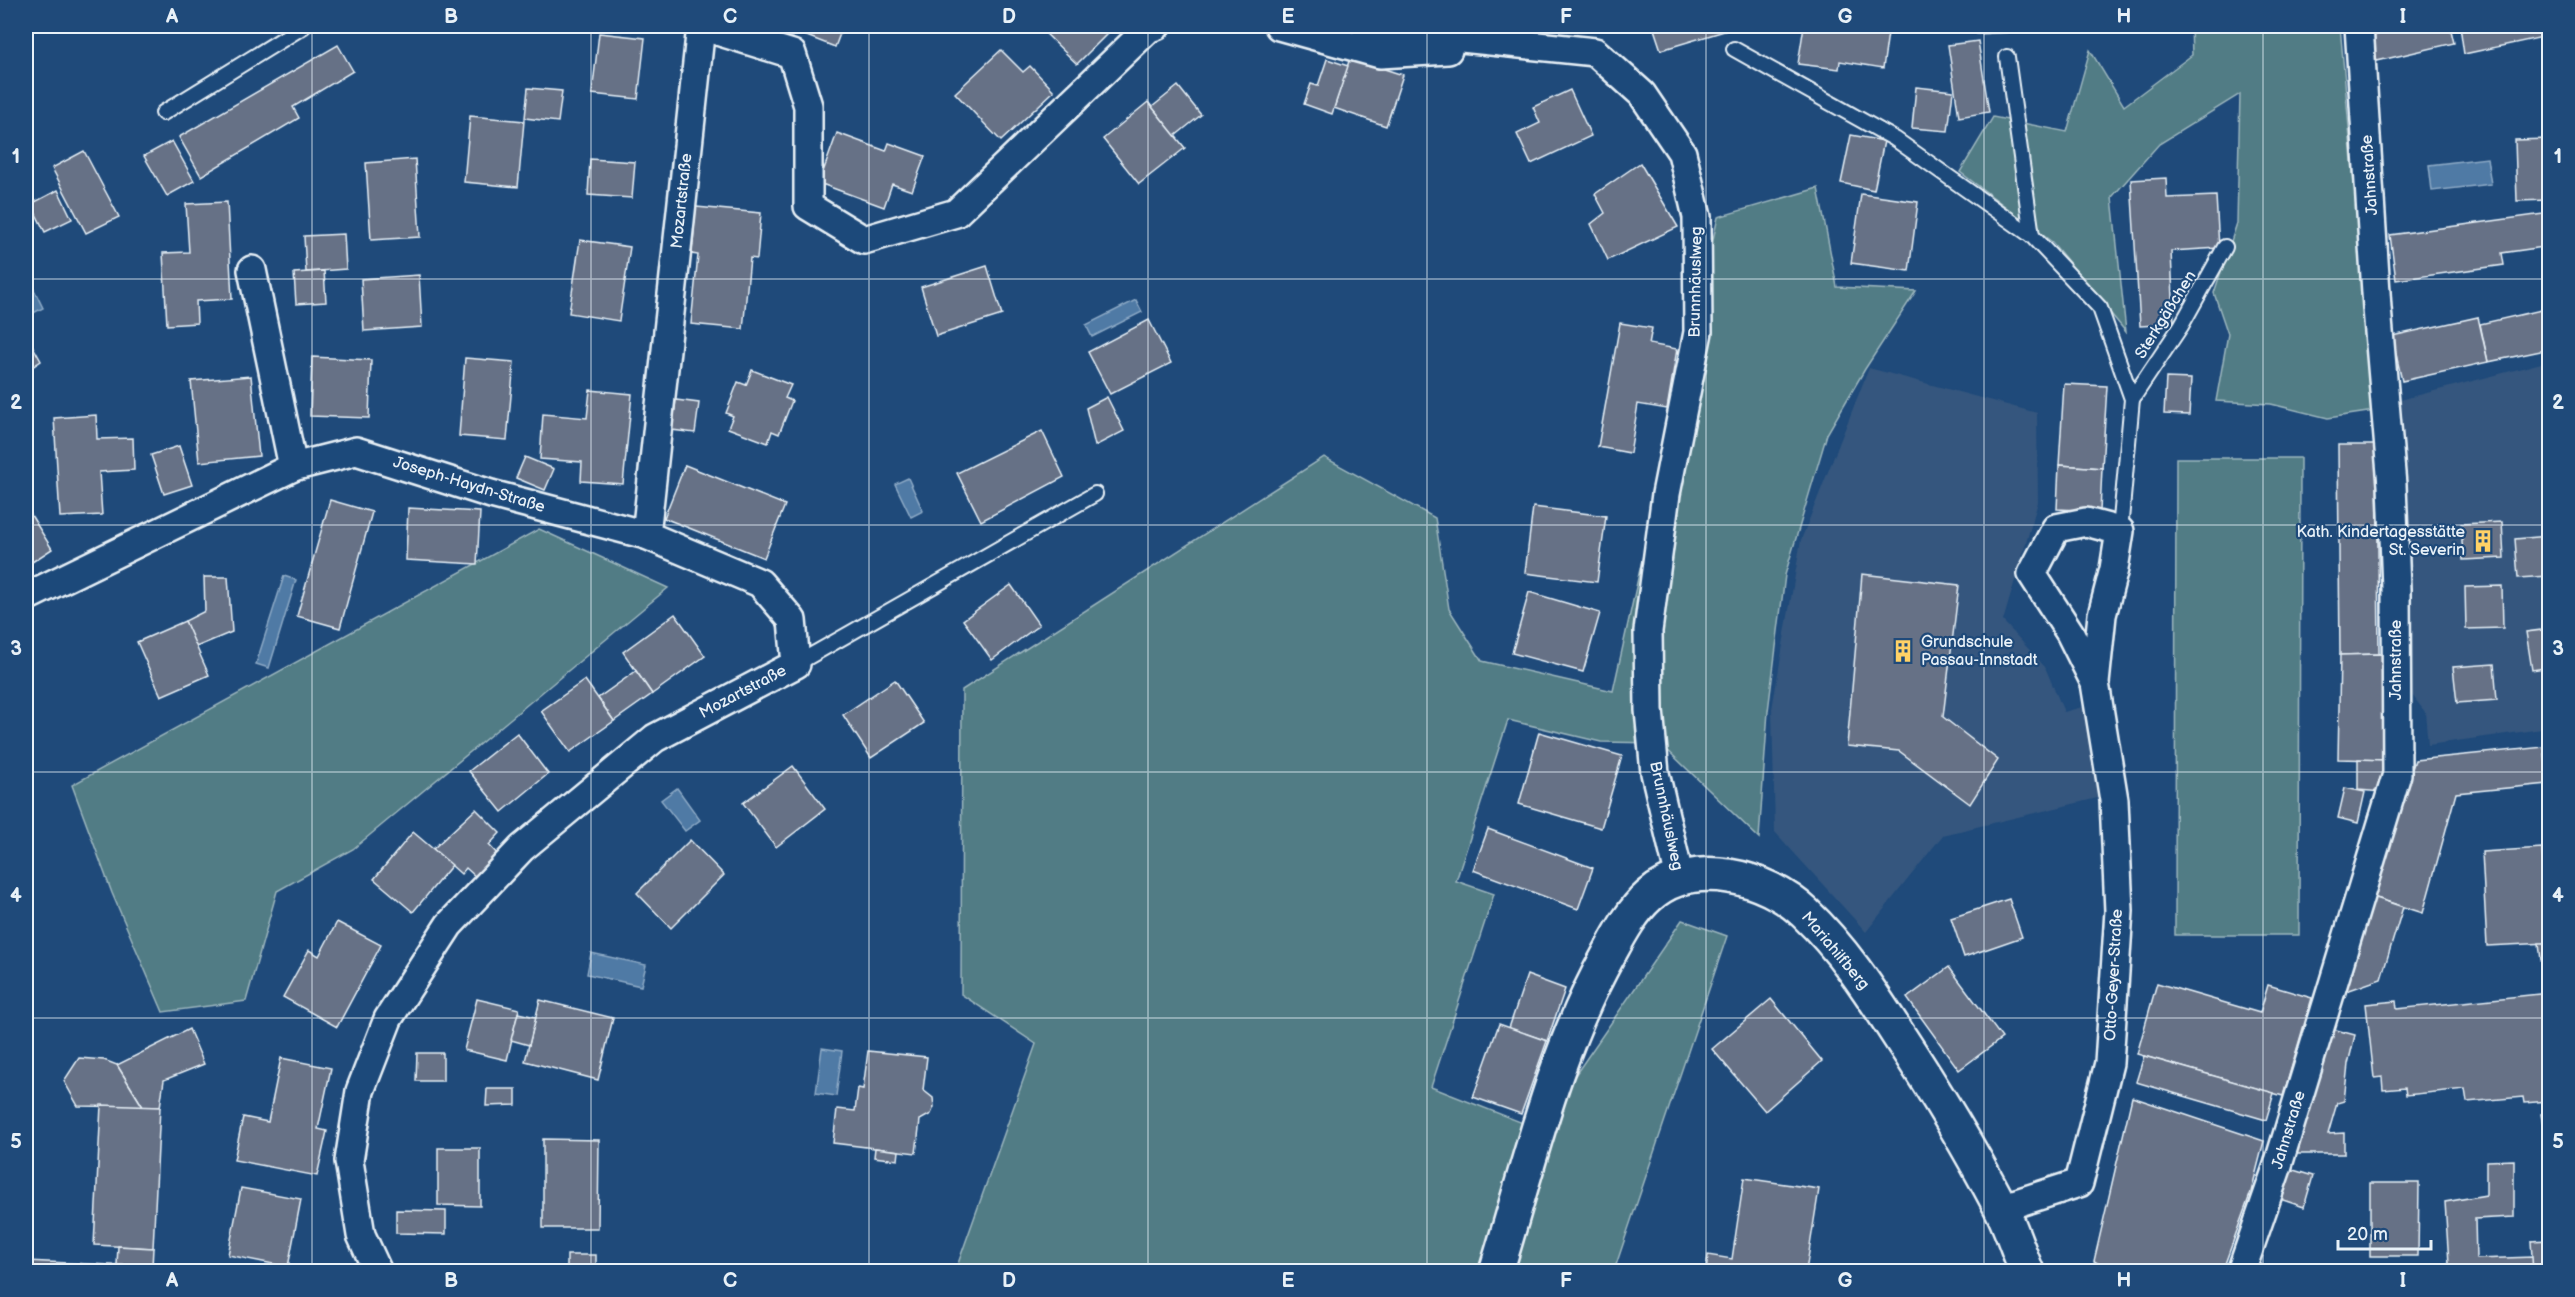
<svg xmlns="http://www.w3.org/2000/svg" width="2575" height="1297" font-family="'Balsamiq Sans',sans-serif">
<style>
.built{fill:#34567e}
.green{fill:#517c85;stroke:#9cb6be;stroke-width:1.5}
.water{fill:#507aa5;stroke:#8daac6;stroke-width:1.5}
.building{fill:#667186;stroke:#e8f1f8;stroke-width:1.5}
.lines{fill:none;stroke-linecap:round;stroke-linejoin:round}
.service-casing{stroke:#e8f1f8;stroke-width:18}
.minor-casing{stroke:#e8f1f8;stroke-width:32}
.secondary-casing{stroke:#e8f1f8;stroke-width:38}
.service{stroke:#1f4a7a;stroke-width:14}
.minor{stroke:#1f4a7a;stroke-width:27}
.secondary{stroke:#1f4a7a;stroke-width:33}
.grid{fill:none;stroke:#e8f1f8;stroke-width:1.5;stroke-opacity:0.55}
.labels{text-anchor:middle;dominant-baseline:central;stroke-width:4.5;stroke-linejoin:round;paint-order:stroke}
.street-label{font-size:16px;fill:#e8f1f8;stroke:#1f4a7a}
.poi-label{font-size:16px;fill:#e8f1f8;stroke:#1f4a7a;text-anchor:end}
.neatline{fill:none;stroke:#e8f1f8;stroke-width:2}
.grid-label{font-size:20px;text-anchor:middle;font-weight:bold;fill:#e8f1f8}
</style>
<rect width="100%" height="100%" fill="#1f4a7a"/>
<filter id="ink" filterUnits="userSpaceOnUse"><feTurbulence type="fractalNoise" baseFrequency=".0167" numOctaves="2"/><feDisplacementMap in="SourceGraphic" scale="12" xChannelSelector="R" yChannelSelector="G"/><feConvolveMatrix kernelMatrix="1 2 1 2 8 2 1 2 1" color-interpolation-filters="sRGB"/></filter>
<g filter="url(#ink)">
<g class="built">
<polygon points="2549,361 2549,728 2428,745 2425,712 2412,695 2400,400"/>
<polygon points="1869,368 2037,413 2038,502 2003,621 2045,667 2064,712 2089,705 2106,796 1943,835 1866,932 1775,832 1772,709 1801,540"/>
</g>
<g class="green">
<polygon points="2191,26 2340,26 2374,411 2328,418 2271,404 2216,401 2228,334 2214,293 2237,223 2240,94 2159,144 2112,197 2126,332 2052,242 1960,172 1993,117 2067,132 2090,50 2124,106 2192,55"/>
<polygon points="1818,188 1837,287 1916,291 1865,369 1827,434 1785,575 1768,711 1759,838 1660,743 1601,742 1508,720 1456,881 1494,894 1431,1087 1538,1129 1682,920 1727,936 1614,1271 955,1272 1036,1044 961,994 962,690 1324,457 1435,518 1449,609 1482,661 1613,691 1718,217"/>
<polygon points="2176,458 2300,458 2299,935 2175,935"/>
<polygon points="539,529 668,588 353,849 277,891 246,1001 163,1012 112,893 72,785"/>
</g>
<g class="water">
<polygon points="2487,158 2491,184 2432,191 2429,165"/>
<polygon points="26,273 43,308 26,317"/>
<polygon points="1136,300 1142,312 1092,337 1086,325"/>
<polygon points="908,478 923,511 911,517 895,484"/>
<polygon points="284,576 296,580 269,668 256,664"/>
<polygon points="677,788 700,820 685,831 661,800"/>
<polygon points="591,953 646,965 641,986 587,974"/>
<polygon points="822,1048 842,1051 836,1096 816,1093"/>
</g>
<g class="building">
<polygon points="781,26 843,26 835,47"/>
<polygon points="1038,26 1115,26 1077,64"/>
<polygon points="1653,26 1737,26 1738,27 1661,50"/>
<polygon points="1804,26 1889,26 1883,68 1840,61 1839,69 1798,64"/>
<polygon points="1976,26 2033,26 2033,31 1977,34"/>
<polygon points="2416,26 2450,26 2454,43 2377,61 2371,36"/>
<polygon points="2460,26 2542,26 2543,37 2464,54"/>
<polygon points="2542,26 2550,26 2550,47 2544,48"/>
<polygon points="599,33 645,38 638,99 592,94"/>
<polygon points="1978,41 1989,112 1959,117 1948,45"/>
<polygon points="338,45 353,71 293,107 299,118 201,176 179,137"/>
<polygon points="1001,50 1023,72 1030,66 1054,91 1001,141 955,93"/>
<polygon points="1350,58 1403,75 1386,126 1334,108"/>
<polygon points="1327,59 1348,66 1332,114 1304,104 1311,84 1318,86"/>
<polygon points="1178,86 1201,115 1175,136 1152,107"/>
<polygon points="1916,87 1953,91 1948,131 1912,128"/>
<polygon points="528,88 562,91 558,122 525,118"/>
<polygon points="1570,90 1591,136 1531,164 1517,134 1540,123 1533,107"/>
<polygon points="1148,102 1185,148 1139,184 1103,139"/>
<polygon points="470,116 524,121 518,187 464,182"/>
<polygon points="837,133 886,151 889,143 925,156 912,191 892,184 884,207 819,183"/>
<polygon points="1851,135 1884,141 1874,190 1841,183"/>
<polygon points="2550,139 2550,200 2517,201 2515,140"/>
<polygon points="172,141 194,181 167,196 144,156"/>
<polygon points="84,151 119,217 86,233 52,168"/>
<polygon points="415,159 420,237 371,240 366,163"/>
<polygon points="590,159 635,162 632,198 588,195"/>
<polygon points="1640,163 1678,227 1608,260 1591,224 1605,213 1595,194"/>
<polygon points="2166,178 2167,198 2216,196 2219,248 2171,251 2174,324 2140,326 2131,180"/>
<polygon points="58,190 72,219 45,232 31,204"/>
<polygon points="1861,194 1918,202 1909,271 1851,263"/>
<polygon points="227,202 232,299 196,301 197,323 167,325 163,253 189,252 186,204"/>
<polygon points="696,207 761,213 757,259 750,258 743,329 691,324 698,255 692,254"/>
<polygon points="2550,213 2550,246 2502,253 2504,265 2396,280 2390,235"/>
<polygon points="344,234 346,269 306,272 304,236"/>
<polygon points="580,240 630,247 619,321 569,313"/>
<polygon points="987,266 1002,315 936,336 921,287"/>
<polygon points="324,271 326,302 296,304 294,273"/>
<polygon points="419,275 422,327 364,331 361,279"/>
<polygon points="2550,308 2550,349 2488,362 2480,324"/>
<polygon points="2478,317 2488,362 2402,381 2392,336"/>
<polygon points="1149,320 1171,363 1110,394 1088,352"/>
<polygon points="1620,323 1652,328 1649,344 1677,349 1667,409 1638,404 1630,453 1598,447"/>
<polygon points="26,334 41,361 26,371"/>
<polygon points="312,357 371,360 369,418 310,416"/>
<polygon points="465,358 514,362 507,440 459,436"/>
<polygon points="752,370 791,385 785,398 792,401 779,434 772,431 768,443 728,428 733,416 726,413 738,382 746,385"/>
<polygon points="251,376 259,456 199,462 191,381"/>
<polygon points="2166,378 2191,379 2189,415 2164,414"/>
<polygon points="2064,384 2107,386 2102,468 2059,465"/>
<polygon points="590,390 632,394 623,484 581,481 582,462 540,459 543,414 587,418"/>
<polygon points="1107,397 1124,431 1095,446 1086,408"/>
<polygon points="676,400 699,403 695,433 672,430"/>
<polygon points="96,415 97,439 133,438 134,470 99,472 102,515 60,517 54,418"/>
<polygon points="1042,431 1064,477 981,521 957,473"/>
<polygon points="2338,445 2377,445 2379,654 2340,655"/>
<polygon points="179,446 192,485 164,494 151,455"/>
<polygon points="525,457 554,469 545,490 516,478"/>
<polygon points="685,465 785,505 764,558 664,518"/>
<polygon points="2059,465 2102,468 2100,511 2057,509"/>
<polygon points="330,500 372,512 340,628 297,616"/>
<polygon points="26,507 52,549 26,566"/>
<polygon points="1533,507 1606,516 1597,582 1525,573"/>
<polygon points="408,508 480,512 477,564 406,560"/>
<polygon points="2502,522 2504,558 2463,560 2461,524"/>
<polygon points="2550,536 2550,576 2518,578 2515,539"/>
<polygon points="1862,574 1959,585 1943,717 1998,760 1970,804 1899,751 1847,746"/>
<polygon points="204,577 228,577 232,632 196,647 185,621 205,611"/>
<polygon points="1011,585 1039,625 992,660 963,620"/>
<polygon points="2502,586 2503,628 2466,629 2465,587"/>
<polygon points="1529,592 1600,613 1583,672 1512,653"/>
<polygon points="675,614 705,656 652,694 623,652"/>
<polygon points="185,621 209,675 161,696 137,642"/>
<polygon points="2550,629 2550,667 2532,670 2526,632"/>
<polygon points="2379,654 2386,655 2384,760 2338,759 2340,655"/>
<polygon points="2494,664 2497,700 2457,703 2453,667"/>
<polygon points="636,671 652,694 614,721 598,698"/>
<polygon points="585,680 614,721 570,752 541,711"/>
<polygon points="895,680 924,723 871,758 843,715"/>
<polygon points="1539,732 1622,756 1601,828 1519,804"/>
<polygon points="517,733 548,774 502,812 469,771"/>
<polygon points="2544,747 2548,784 2456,793 2423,913 2370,896 2415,760"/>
<polygon points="2358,759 2384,760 2383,792 2358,790"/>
<polygon points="793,766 825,809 776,847 743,803"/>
<polygon points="2345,788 2365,792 2358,823 2338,818"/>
<polygon points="476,809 500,833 489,845 498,855 476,877 466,868 461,874 433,849"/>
<polygon points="1488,829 1593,868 1578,909 1473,870"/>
<polygon points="413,832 452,865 413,912 374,879"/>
<polygon points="690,840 724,875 671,928 637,893"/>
<polygon points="2542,848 2548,943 2487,946 2482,852"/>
<polygon points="2550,892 2550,959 2541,960 2539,943 2548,943 2545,893"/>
<polygon points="2370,896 2403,907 2381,979 2338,994"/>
<polygon points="2009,899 2022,937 1964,957 1951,918"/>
<polygon points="337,922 381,945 337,1027 283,997 309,950 319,956"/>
<polygon points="1949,967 2002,1038 1959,1070 1907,998"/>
<polygon points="1527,975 1565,989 1547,1041 1509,1028"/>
<polygon points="2157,983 2260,1013 2268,985 2312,998 2283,1096 2137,1054"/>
<polygon points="2550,993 2550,1101 2524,1103 2523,1097 2467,1102 2465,1089 2406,1095 2405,1088 2383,1090 2382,1077 2374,1078 2366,1004 2396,1001 2397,1009"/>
<polygon points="477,999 519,1009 507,1060 464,1050"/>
<polygon points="1771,999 1822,1061 1765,1111 1712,1049"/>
<polygon points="540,1000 613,1018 598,1080 525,1061"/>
<polygon points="518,1013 536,1017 529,1045 511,1040"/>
<polygon points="1499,1024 1547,1041 1521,1114 1473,1097"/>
<polygon points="2325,1027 2355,1035 2348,1064 2344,1101 2337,1103 2328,1134 2344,1133 2344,1154 2293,1154"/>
<polygon points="189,1029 204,1064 164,1080 160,1107 143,1107 117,1065"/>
<polygon points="868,1051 927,1057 923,1090 933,1098 934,1107 931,1114 920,1120 916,1153 833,1143 837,1109 855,1111 858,1088 863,1089"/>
<polygon points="417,1053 443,1053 443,1081 416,1081"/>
<polygon points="2144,1056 2274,1093 2266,1120 2136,1082"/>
<polygon points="79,1058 104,1060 117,1065 143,1107 78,1106 64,1081"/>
<polygon points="281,1058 331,1068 318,1129 327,1131 317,1176 234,1160 243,1117 268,1122"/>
<polygon points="487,1089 516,1089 516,1105 486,1106"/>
<polygon points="2132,1097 2264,1141 2251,1192 2222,1272 2101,1272 2103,1266 2094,1261"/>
<polygon points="101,1105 160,1107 153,1248 94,1245"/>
<polygon points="2550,1113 2550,1168 2541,1114"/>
<polygon points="543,1139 599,1140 598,1228 543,1228"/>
<polygon points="438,1148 480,1148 480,1206 438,1205"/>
<polygon points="875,1148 899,1151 898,1160 874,1157"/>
<polygon points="2514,1160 2514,1217 2475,1219 2476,1259 2533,1257 2533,1272 2439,1272 2439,1265 2449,1263 2445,1202 2486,1195 2486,1161"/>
<polygon points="2290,1169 2313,1176 2304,1207 2280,1199"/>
<polygon points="1744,1178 1819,1189 1806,1271 1786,1268 1785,1272 1706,1272 1708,1255 1732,1259"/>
<polygon points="2370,1183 2419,1183 2418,1256 2370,1256"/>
<polygon points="241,1188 301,1199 288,1267 228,1255"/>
<polygon points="396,1210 446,1211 446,1234 396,1233"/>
<polygon points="2550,1240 2550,1272 2533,1272 2531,1241"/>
<polygon points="118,1246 153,1248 152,1267 117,1265"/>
<rect x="567" y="1255" width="29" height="17"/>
<polygon points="26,1261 152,1267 152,1272 26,1272"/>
</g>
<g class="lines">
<g class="service-casing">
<g id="service">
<polyline points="1734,49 1895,139 2032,236 2100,308 2132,399 2120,531"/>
<polyline points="2007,57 2032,236"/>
<polyline points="163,113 304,26"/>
<polyline points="2132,399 2181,326 2225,247"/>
<polyline points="796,664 1095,494"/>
</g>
</g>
<g class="minor-casing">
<g id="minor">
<polyline points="701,26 792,54 808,106 808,206 864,240 956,213 1149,28 1156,26"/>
<polyline points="1279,26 1380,54 1448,50"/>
<polyline points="1365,26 1384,30 1595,52 1642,94 1682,153 1697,217 1698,332 1666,494 1648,631 1649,710 1655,773 1680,879"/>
<polyline points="252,270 293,467 356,451 491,494 646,535"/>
<polyline points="26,597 293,467"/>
<polyline points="2001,1208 2079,1183 2109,1063 2119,911 2114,800 2095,683 2102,615 2114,569 2120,531 2086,522 2056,528 2032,574 2070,633 2095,683"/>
<polyline points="378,1272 361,1235 349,1161 360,1091 388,1019 449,925 522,848 655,738 796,664 792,620 760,583 646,535 701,26"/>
<polyline points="2241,1272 2278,1165 2397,774 2396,589 2392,485 2377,308 2359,26"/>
</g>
</g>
<g class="secondary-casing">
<path id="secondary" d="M1496,1272c33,-107 58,-220 113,-318 11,-20 23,-43 40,-58 44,-39 117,-20 156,17 37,35 65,78 92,120 37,56 72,114 103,173 11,21 18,44 27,66"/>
</g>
<use href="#service" class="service"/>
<use href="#minor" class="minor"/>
<use href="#secondary" class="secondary"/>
</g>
</g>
<path class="grid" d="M312,26v1246M591,26v1246M869,26v1246M1148,26v1246M1427,26v1246M1706,26v1246M1984,26v1246M2263,26v1246M26,279h2524M26,525h2524M26,772h2524M26,1018h2524"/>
<defs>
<g id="building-bare" transform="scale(1.8)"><path d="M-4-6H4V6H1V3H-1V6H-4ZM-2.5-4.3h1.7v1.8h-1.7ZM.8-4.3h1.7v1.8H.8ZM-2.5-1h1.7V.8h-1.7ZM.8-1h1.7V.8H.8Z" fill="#ffd166" stroke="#1f4a7a" stroke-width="2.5" paint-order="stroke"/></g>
</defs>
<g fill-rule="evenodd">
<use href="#building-bare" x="2483" y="541"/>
<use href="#building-bare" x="1903" y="651"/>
</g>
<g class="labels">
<g class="street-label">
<text transform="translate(2370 175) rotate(-94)">Jahnstraße</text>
<text transform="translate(682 201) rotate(-84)">Mozartstraße</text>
<text transform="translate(1696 282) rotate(-89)">Brunnhäuslweg</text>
<text transform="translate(2166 315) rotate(-58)">Sterkgäßchen</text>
<text transform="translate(469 485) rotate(17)">Joseph-Haydn-Straße</text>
<text transform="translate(2396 660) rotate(-90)">Jahnstraße</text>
<text transform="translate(743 692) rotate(-28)">Mozartstraße</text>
<text transform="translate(1666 816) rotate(78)">Brunnhäuslweg</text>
<text transform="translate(1835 951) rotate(50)">Mariahilfberg</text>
<text transform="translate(2114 975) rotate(-87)">Otto-Geyer-Straße</text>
<text transform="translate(2289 1130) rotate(-73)">Jahnstraße</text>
</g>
<g class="poi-label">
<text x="2465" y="532">Kath. Kindertagesstätte<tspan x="2465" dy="18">St. Severin</tspan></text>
<text x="1921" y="642" text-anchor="start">Grundschule<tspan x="1921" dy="18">Passau-Innstadt</tspan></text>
</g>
</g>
<rect width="2575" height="1297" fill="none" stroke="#1f4a7a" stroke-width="66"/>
<path d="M2338 1240v9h93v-9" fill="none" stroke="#e8f1f8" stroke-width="3"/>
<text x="2347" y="1240" font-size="18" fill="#e8f1f8" stroke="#1f4a7a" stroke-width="4.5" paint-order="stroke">20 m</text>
<rect x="33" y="33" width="2509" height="1231" class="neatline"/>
<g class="grid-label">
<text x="172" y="23">A</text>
<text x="451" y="23">B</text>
<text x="730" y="23">C</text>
<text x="1009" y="23">D</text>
<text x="1288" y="23">E</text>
<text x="1566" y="23">F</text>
<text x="1845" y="23">G</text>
<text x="2124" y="23">H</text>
<text x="2403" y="23">I</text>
<text x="16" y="163">1</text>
<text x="2558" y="163">1</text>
<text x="16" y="409">2</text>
<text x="2558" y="409">2</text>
<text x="16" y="655">3</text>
<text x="2558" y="655">3</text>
<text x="16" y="902">4</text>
<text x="2558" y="902">4</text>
<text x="16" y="1148">5</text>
<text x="2558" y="1148">5</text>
<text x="172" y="1287">A</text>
<text x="451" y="1287">B</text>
<text x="730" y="1287">C</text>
<text x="1009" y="1287">D</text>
<text x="1288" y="1287">E</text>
<text x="1566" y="1287">F</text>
<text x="1845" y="1287">G</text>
<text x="2124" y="1287">H</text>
<text x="2403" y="1287">I</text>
</g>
</svg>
